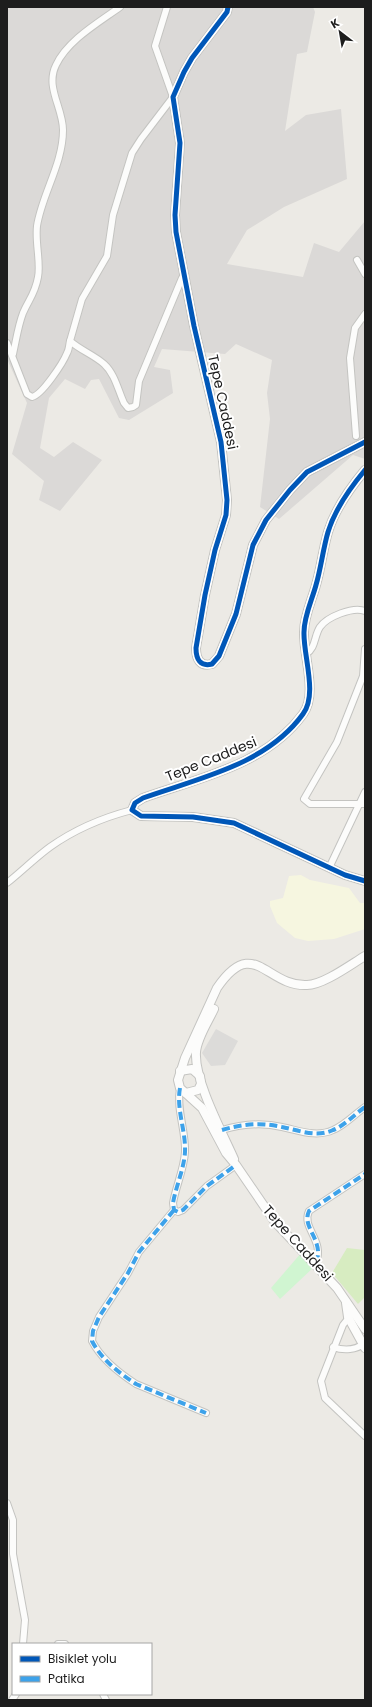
<svg xmlns="http://www.w3.org/2000/svg" width="372" height="1707" font-family="Poppins,sans-serif">
<style>
.residential{fill:#dbd9d7}
.education{fill:#f6f6e0}
.grass{fill:#d7ecc1}
.park{fill:#d0f5d1}
.parking{fill:#dcdbd9}
.lines{fill:none;stroke-linecap:round;stroke-linejoin:round}
.minor-casing{stroke:#c4c4c1;stroke-width:8}
.tertiary-casing{stroke:#c4c4c1;stroke-width:10}
.minor{stroke:#fcfcfb;stroke-width:6}
.tertiary{stroke:#fcfcfb;stroke-width:8}
.quiet{stroke:#3da2ea;stroke-width:4;stroke-dasharray:8 4;stroke-linecap:butt}
.cycleway-casing{stroke:#fff;stroke-width:8}
.cycleway{stroke:#0057b8;stroke-width:5}
.labels{text-anchor:middle;dominant-baseline:central;stroke-width:4;stroke-linejoin:round;paint-order:stroke}
.street-label{font-size:14px;fill:#1d1d1d;stroke:#fff}
</style>
<rect width="100%" height="100%" fill="#eceae5"/>
<polygon class="residential" points="7,7 313,7 315,12 307,52 297,54 285,131 306,115 341,109 347,179 284,207 247,230 227,264 303,277 314,243 339,252 365,221 365,459 353,455 279,519 260,507 270,419 267,393 272,360 236,344 225,354 162,349 154,367 170,370 173,393 129,420 119,418 99,379 91,380 85,389 65,379 49,398 40,448 54,457 73,442 102,460 60,511 39,500 44,481 12,454 27,403 7,359"/>
<polygon class="education" points="301,875 310,880 349,888 360,903 365,903 365,929 334,939 308,941 295,938 277,923 270,906 270,901 283,898 289,876"/>
<polygon class="grass" points="347,1248 365,1250 365,1297 358,1304 332,1273"/>
<polygon class="park" points="302,1252 315,1266 280,1299 271,1288"/>
<polygon class="parking" points="216,1029 238,1041 225,1065 211,1066 202,1053"/>
<g class="lines">
<g class="minor-casing">
<g id="minor">
<path d="M167,7l-12,39 18,51 -32,42 -9,14 -19,62 -6,41 -25,43 -12,42c10,9 24,14 34,23 11,10 14,26 20,39l4,5 5,-1 3,-2 3,-24 43,-103 3,-3"/>
<polyline points="357,260 365,274"/>
<path d="M7,343l20,51 5,3c10,-2 31,-34 35,-44 2,-3 2,-8 3,-12"/>
<path d="M13,354c3,-13 5,-28 10,-41 6,-14 12,-19 15,-36 3,-14 -3,-34 -1,-51 5,-32 26,-62 26,-96 0,-22 -18,-43 -7,-65 12,-25 42,-42 64,-58"/>
<polyline points="356,436 350,358 355,328 365,314"/>
<polyline points="365,649 363,676 337,742 304,799 310,804 365,804"/>
<path d="M306,654c10,-6 8,-18 14,-27 7,-10 33,-21 45,-16"/>
<polyline points="329,868 365,792"/>
<path d="M7,883c15,-12 28,-25 43,-36 24,-17 55,-30 82,-37"/>
<path d="M180,1088c-4,21 6,43 5,64 -1,17 -9,34 -12,51l1,7 4,2 5,-2 24,-24 29,-21"/>
<path d="M222,1130c20,-6 39,-8 60,-3 16,3 34,11 51,3 11,-4 22,-16 32,-23"/>
<path d="M174,1210l-35,42 -11,21 -29,44 -6,14 -1,10c9,18 27,32 44,43l70,29"/>
<path d="M316,1263c9,-23 -15,-35 -7,-52l56,-37"/>
<polyline points="351,1315 343,1325 321,1381 325,1398 365,1436"/>
<path d="M333,1347c11,4 23,3 32,-4"/>
<polyline points="7,1503 13,1520 13,1554 25,1620 23,1644"/>
<polyline points="58,1644 65,1644"/>
<polyline points="103,1694 106,1700"/>
<polyline points="12,1700 16,1694"/>
</g>
</g>
<g class="tertiary-casing">
<g id="tertiary">
<path d="M228,7l-1,5 -35,46 -8,14 -11,25 7,46 -5,72 1,17 18,94 27,116 6,58 -1,15 -11,35 -10,45 -9,53c0,11 4,19 16,16l7,-8 17,-42 17,-69 13,-25 24,-30 17,-18 58,-30"/>
<path d="M365,470c-15,18 -30,39 -37,62 -5,17 -7,36 -12,53 -4,15 -12,31 -12,47 -1,23 14,62 -1,82 -37,51 -104,64 -160,84l-8,5 -3,7 9,6 52,1 41,6 111,52 20,6"/>
<path d="M365,956c-15,9 -42,29 -58,29 -41,2 -53,-51 -90,3l-32,70 -7,22 2,8 22,20 24,45 10,12 39,57 62,66 28,41"/>
<path d="M214,1009c-6,13 -17,29 -18,43 -2,28 26,80 38,107"/>
<polyline points="180,1071 192,1069 200,1076 201,1084 198,1090 186,1093"/>
<polyline points="346,1303 348,1317 365,1348"/>
</g>
</g>
<use href="#minor" class="minor"/>
<use href="#tertiary" class="tertiary"/>
<g class="quiet">
<path d="M180,1088c-4,21 6,43 5,64 -1,17 -9,34 -12,51l1,7 4,2 5,-2 24,-24 29,-21"/>
<path d="M222,1130c20,-6 39,-8 60,-3 16,3 34,11 51,3 11,-4 22,-16 32,-23"/>
<path d="M174,1210l-35,42 -11,21 -29,44 -6,14 -1,10c9,18 27,32 44,43l70,29"/>
<path d="M316,1263c9,-23 -15,-35 -7,-52l56,-37"/>
</g>
<g class="cycleway-casing">
<g id="cycleway">
<path d="M228,7l-1,5 -35,46 -8,14 -11,25 7,46 -5,72 1,17 18,94 27,116 6,58 -1,15 -11,35 -10,45 -9,53c0,11 4,19 16,16l7,-8 17,-42 17,-69 13,-25 24,-30 17,-18 58,-30"/>
<path d="M365,470c-15,18 -30,39 -37,62 -5,17 -7,36 -12,53 -4,15 -12,31 -12,47 -1,23 14,62 -1,82 -37,51 -104,64 -160,84l-8,5 -3,7 9,6 52,1 41,6 111,52 20,6"/>
</g>
</g>
<use href="#cycleway" class="cycleway"/>
</g>
<g class="labels">
<g class="street-label">
<text transform="translate(223 402) rotate(78)">Tepe Caddesi</text>
<text transform="translate(211 759) rotate(-22)">Tepe Caddesi</text>
<text transform="translate(298 1243) rotate(48)">Tepe Caddesi</text>
</g>
</g>
<rect width="372" height="1707" fill="none" stroke="#1d1d1d" stroke-width="16"/>
<rect x="12" y="1643" width="140" height="52" fill="#ffffff" stroke="#a5a5a5"/>
<rect x="20" y="1656" width="20" height="6" fill="#0057b8" stroke="#a5a5a5"/>
<text x="48" y="1663" font-size="12" fill="#1d1d1d">Bisiklet yolu</text>
<rect x="20" y="1676" width="20" height="6" fill="#3da2ea" stroke="#a5a5a5"/>
<text x="48" y="1683" font-size="12" fill="#1d1d1d">Patika</text>
<g transform="translate(340 32) rotate(329)" stroke="#ffffff" stroke-width="3" paint-order="stroke">
<path d="M0-3L7 15L0 10L-7 15Z" fill="#1d1d1d"/>
<text y="-6" font-size="11" font-weight="bold" text-anchor="middle" fill="#1d1d1d">K</text>
</g>
</svg>
